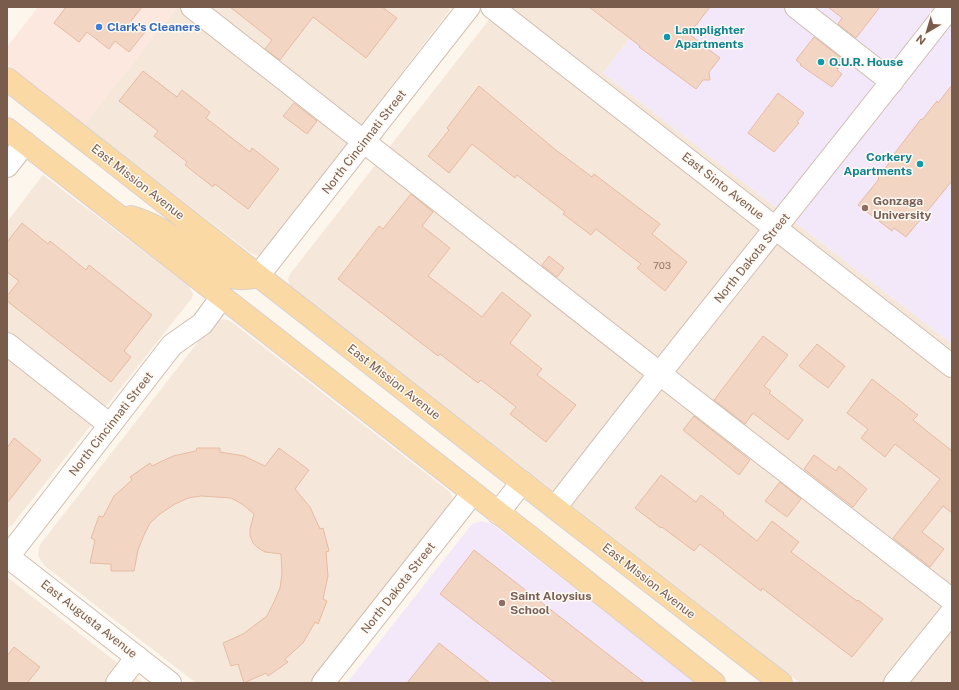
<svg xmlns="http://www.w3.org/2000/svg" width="959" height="690" font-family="'Public Sans',sans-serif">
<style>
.residential{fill:#f5e8da}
.commercial{fill:#fde8e0}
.education{fill:#f3e8fa}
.building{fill:#f3d5c3;stroke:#e6bba3}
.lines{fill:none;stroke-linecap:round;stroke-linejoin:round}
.minor-casing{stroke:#d1beb0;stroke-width:24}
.major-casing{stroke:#dad1cd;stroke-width:24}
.minor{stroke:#fff;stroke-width:22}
.major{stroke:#fbd9a5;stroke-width:22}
.shop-dot{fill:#3f7fe0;stroke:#fffaf3;stroke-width:1.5}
.culture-dot{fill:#0f9aa8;stroke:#fffaf3;stroke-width:1.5}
.education-dot{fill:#8d6e63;stroke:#fffaf3;stroke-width:1.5}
.labels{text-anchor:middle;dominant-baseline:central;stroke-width:3;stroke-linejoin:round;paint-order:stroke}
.number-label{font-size:10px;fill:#987a6a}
.shop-label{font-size:12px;font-weight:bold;fill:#366cbe;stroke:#fffaf3;text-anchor:start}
.culture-label{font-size:12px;font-weight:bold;fill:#0d838f;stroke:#fffaf3;text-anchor:start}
.street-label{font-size:12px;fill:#7a5c4d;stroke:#fffaf3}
.education-label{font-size:12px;font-weight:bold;fill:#785e54;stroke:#fffaf3;text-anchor:start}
</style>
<rect width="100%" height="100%" fill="#fdf6ec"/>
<g class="residential">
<polygon points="176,7 450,7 449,11 263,253 257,256 248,251 84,125"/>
<polygon points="499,7 654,7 603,73 952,344 952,683 800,683 290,286 288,279 290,274"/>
<polygon points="43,175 189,286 193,294 192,298 12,525 7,528 7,222"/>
<polygon points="219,319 229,320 450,492 452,498 449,507 313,683 196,683 46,567 41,561 38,555 39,547 42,542 208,329 213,323"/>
<polygon points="7,577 143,683 7,683"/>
</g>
<polygon class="commercial" points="38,7 178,7 84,125 12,69 7,64 7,47"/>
<g class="education">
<polygon points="654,7 952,7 952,344 603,73"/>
<polygon points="481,521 492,524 696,683 347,683 472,524"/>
</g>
<g class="building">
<polygon points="66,7 142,7 131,21 145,32 129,52 115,41 109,49 87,32 79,42 54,23"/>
<polygon points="230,7 382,7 397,18 366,58 313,17 280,60 265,49 272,40"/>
<polygon points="589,7 710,7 689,34 720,58 709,72 710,80 703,80 696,89 639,47 640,46"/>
<polygon points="828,7 880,7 856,38 838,24 842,18"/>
<polygon points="814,37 844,60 837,70 842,74 832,87 800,65 801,64 796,60"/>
<polygon points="143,71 177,97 182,90 210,112 206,118 250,152 252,148 279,169 248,209 215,184 213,187 185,165 187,162 154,136 158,131 119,101"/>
<polygon points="952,85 952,181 906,237 894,228 892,231 858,205 879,179 878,178 892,159 891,158 921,119 922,120 937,101 938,103"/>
<polygon points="479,86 557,151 592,177 594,174 660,224 652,234 687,262 665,291 637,268 641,264 596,229 591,235 563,214 565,212 517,175 515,178 472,144 449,173 428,156 449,130 447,128"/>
<polygon points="778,93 804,113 797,122 799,123 774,152 748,133"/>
<polygon points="294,103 317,121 307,134 283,116"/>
<polygon points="411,194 433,212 422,226 450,248 428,276 482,317 502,292 531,315 510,343 542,369 537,375 576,405 546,442 510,414 516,407 481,380 478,383 440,354 438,356 338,279 379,226 383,229"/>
<polygon points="22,223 48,244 50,241 86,270 89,265 152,315 124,351 131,357 111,382 7,301 7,296 19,281 7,272 7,242"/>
<polygon points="549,256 564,268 557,277 542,265"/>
<polygon points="763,336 788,355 764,386 771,391 769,393 803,420 788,440 753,413 745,424 714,400"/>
<polygon points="817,344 845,366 828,388 799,366"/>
<polygon points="872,379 918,415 913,420 952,451 952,513 943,506 922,532 944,549 930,567 893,538 940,479 895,444 885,457 861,438 868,429 847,413"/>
<polygon points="694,416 750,460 739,475 683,430"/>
<polygon points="14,438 41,460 7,503 7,448"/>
<polygon points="197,448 220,448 220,452 244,456 265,466 279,448 309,470 295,489 310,507 320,529 323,528 329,551 326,552 328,576 323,599 327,601 318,624 315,622 303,643 285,659 288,662 268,676 266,673 244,683 238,664 231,666 223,643 243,634 267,616 273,604 280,588 282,574 281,554 265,552 258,548 253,543 250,536 250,529 254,514 242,504 231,498 201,496 188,498 175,504 160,514 150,523 144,535 138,550 134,571 111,571 111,564 90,563 95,540 91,538 99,516 103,517 114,496 132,480 130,477 150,463 152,466 173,456 196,451"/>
<polygon points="814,455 836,471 839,466 867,489 853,507 804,469"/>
<polygon points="661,475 696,502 701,495 724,513 723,514 757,541 772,521 799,542 791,552 857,601 858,600 883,619 852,657 762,588 761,591 700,544 694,551 662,527 661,528 635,508"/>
<polygon points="780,482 801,499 787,517 765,501"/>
<polygon points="474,550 645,683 555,683 440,594"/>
<polygon points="439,643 490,683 407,683"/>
<polygon points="14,647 40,667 27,683 7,683 7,656"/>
</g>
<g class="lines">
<g class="minor-casing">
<g id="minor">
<polyline points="192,7 682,391 952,600"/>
<polyline points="492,7 952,366"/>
<polyline points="796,7 892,82"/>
<polyline points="7,166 25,143"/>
<polyline points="258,276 469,7"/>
<polyline points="7,344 110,425"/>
<path d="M555,508c129,-169 265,-333 395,-501"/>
<polyline points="498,513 522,482"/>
<polyline points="7,556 170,683"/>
<polyline points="7,558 172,345 202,324 222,297"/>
<polyline points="117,683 137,657"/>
<polyline points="323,683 472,494"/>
<polyline points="895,683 952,612"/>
</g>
</g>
<g class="major-casing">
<g id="major">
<polyline points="7,79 555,508 781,683"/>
<polyline points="7,129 531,538 714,683"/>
<path d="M131,217c21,6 39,17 57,30 11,8 22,20 34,26 11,7 24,6 36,3"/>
</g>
</g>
<use href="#minor" class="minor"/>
<use href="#major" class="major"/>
</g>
<circle class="shop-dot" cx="99" cy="27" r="4"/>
<g class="culture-dot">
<circle cx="667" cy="37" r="4"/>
<circle cx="821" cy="62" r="4"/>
<circle cx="920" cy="164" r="4"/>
</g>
<g class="education-dot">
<circle cx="865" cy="208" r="4"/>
<circle cx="502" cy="603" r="4"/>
</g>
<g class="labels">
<g class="number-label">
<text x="662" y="265">703</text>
</g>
<g class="shop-label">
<text x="107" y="27">Clark's Cleaners</text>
</g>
<g class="culture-label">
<text x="675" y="30">Lamplighter<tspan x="675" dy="14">Apartments</tspan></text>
<text x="829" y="62">O.U.R. House</text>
<text x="912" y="157" text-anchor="end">Corkery<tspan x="912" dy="14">Apartments</tspan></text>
</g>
<g class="street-label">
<text transform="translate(364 142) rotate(-52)">North Cincinnati Street</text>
<text transform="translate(138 182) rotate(38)">East Mission Avenue</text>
<text transform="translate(723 186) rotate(38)">East Sinto Avenue</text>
<text transform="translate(752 258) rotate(-51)">North Dakota Street</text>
<text transform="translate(394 382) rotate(38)">East Mission Avenue</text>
<text transform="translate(111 424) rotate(-52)">North Cincinnati Street</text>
<text transform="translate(649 581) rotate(38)">East Mission Avenue</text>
<text transform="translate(398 588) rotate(-52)">North Dakota Street</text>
<text transform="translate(89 619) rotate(38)">East Augusta Avenue</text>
</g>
<g class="education-label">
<text x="873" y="201">Gonzaga<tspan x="873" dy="14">University</tspan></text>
<text x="510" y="596">Saint Aloysius<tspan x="510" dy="14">School</tspan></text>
</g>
</g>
<rect width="959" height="690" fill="none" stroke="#7a5c4d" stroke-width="16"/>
<g transform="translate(927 32) rotate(218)" stroke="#fffaf3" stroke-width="3" paint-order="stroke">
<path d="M0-3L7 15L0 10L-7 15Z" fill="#7a5c4d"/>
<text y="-6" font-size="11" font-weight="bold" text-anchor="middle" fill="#7a5c4d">N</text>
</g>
</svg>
